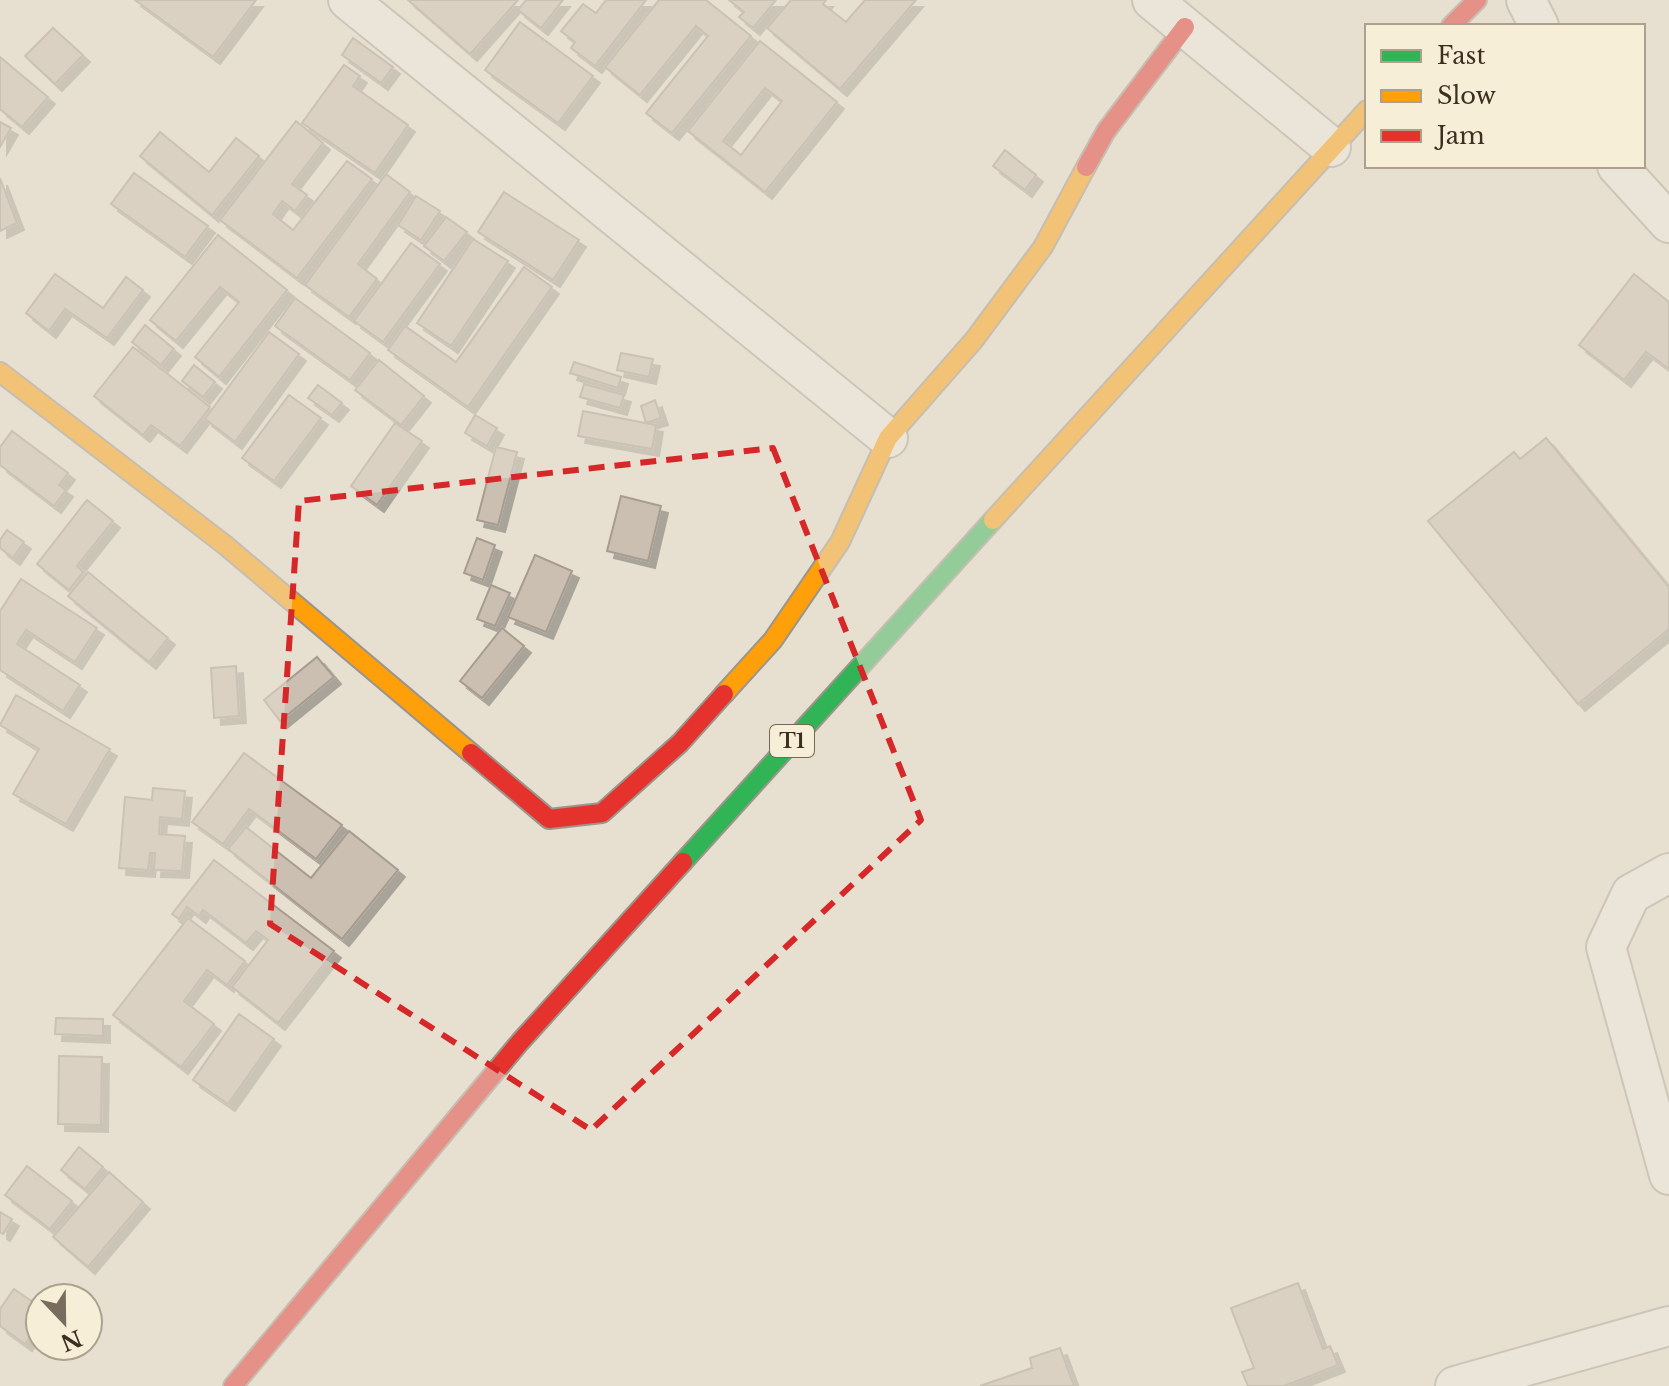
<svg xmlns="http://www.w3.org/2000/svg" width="1669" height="1386" font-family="'Libre Baskerville',serif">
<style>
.building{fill:#cbbfb2;stroke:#a89c90;stroke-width:2;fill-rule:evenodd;filter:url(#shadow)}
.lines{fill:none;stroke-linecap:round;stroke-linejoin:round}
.street-casing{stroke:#ada599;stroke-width:42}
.fast-casing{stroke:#9c958a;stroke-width:22}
.slow-casing{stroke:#9c958a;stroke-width:22}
.jam-casing{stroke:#9c958a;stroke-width:22}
.street{stroke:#efebe3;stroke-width:38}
.fast{stroke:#30b455;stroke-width:18}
.slow{stroke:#ff9f0a;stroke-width:18}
.jam{stroke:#e5322d;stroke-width:18}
.marked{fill:none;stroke:#d62828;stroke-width:6;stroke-dasharray:16 10;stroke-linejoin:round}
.labels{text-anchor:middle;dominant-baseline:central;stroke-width:8;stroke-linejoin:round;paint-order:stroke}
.shield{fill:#f7eed8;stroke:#756857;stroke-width:2}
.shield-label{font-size:20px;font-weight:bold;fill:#3d2e20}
</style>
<defs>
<filter id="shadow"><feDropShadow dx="7" dy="7" stdDeviation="0" flood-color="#0004"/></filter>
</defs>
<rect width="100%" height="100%" fill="#e7e0d1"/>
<g class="building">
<polygon points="135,0 256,0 213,57"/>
<polygon points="408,0 518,0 470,54"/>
<polygon points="526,0 563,0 541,28 518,10"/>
<polygon points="606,0 646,0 595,66 571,48 575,42 561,31 583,4 596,13"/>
<polygon points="659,0 706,0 751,36 672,133 646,113 708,36 696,26 640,95 605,67"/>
<polygon points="729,0 776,0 753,28 739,17 744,12"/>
<polygon points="791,0 826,0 823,4 846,22 865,0 916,0 840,89 767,28"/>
<polygon points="520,22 593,76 558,123 485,70"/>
<polygon points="53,28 83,55 55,84 25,56"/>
<polygon points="353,38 393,67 381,83 342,55"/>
<path d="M760,41l77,61 -72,90 -77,-61zM765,88l17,13 -41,54 -18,-14z"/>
<polygon points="0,57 48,97 22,127 0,109"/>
<polygon points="344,65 360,76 353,86 408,125 375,173 302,123"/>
<polygon points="296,121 323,143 292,184 307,195 295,211 282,201 273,214 293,230 347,161 372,179 297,278 220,220"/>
<polygon points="0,122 11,128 0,147"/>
<polygon points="160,132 209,172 236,138 259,156 212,215 140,156"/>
<polygon points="1005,150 1036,175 1025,190 993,166"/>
<polygon points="134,173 208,226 185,257 111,204"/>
<polygon points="386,174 410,192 358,264 377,279 349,317 305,285"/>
<polygon points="0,178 17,223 0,231"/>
<polygon points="504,192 579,240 553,280 478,232"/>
<polygon points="416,196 440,211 421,240 398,225"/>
<polygon points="446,217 467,232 444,261 424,246"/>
<polygon points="218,235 287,290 219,377 195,357 239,302 220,287 176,341 150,320"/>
<polygon points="473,239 508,261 451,346 417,323"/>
<polygon points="411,243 440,264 383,342 354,321"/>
<polygon points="524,267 552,287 468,407 388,350 405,326 456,362"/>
<polygon points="55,274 103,308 126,277 143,290 107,338 65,309 49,331 26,313"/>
<polygon points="1634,274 1669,302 1669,369 1646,352 1624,380 1579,345"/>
<polygon points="295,298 370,353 350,380 275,326"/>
<polygon points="145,325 174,349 161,365 132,342"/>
<polygon points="269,332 299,354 235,442 205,419"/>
<polygon points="133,347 210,407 180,446 151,425 143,435 94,396"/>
<polygon points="621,353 653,359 649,377 617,370"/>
<polygon points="379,360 424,396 401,425 355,390"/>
<polygon points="574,362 621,377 618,388 570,373"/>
<polygon points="194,365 215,382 203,397 182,381"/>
<polygon points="584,384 624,395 620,408 580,397"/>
<polygon points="318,385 342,403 332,415 308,398"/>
<polygon points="289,395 321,418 274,481 242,458"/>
<polygon points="655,400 661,418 646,423 641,406"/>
<polygon points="583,411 656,425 652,449 578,436"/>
<polygon points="475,415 497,428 487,446 465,433"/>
<polygon points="395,423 422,441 377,505 351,486"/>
<polygon points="12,431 68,473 59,485 66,490 54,506 0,465 0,447"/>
<polygon points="1546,438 1669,587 1669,629 1578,704 1428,521 1514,452 1520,459"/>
<polygon points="496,447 517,452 498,525 477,520"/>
<polygon points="621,496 661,506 648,561 607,551"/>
<polygon points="87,500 113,521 77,566 83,572 69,590 37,564"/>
<polygon points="7,530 24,542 13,558 0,548 0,540"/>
<polygon points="477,538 495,545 483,580 464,573"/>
<polygon points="535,555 572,571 546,632 508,617"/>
<polygon points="88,572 168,638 149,662 68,596"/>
<polygon points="21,579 97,628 75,662 26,630 17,644 80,685 63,711 0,670 0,611"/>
<polygon points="491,585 510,593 495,626 477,619"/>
<polygon points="502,628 524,646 482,698 460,681"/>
<polygon points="317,657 334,677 280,721 264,700"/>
<polygon points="236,666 239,716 214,718 211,668"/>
<polygon points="16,695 110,749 66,824 13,794 39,749 0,725"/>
<polygon points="244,753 342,825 316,859 249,809 223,844 192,822"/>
<polygon points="153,788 185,791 182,819 160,817 159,834 185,836 182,871 154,870 155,853 150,853 148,870 119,868 125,797 152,800"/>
<polygon points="246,827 311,878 349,831 398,870 342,939 228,849"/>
<polygon points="214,860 334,951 278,1023 232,987 268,940 256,931 246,943 203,910 199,916 187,907 179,919 172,914"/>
<polygon points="188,918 245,961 227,985 207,970 184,1001 214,1024 181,1067 113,1015"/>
<polygon points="239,1014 274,1039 228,1104 193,1080"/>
<polygon points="56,1018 103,1019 103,1036 55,1034"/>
<polygon points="59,1056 102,1057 101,1125 58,1124"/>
<polygon points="79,1147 103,1167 85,1189 61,1170"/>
<polygon points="27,1166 72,1201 50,1229 5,1195"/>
<polygon points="109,1172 143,1202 88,1267 53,1237"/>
<polygon points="0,1212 12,1219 3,1234 0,1232"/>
<polygon points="1298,1283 1323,1349 1330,1346 1338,1365 1284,1386 1248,1386 1242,1372 1254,1368 1231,1308"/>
<polygon points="14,1289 40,1307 40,1323 25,1344 0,1326 0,1309"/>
<polygon points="1060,1348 1074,1386 980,1386 1032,1368 1030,1358"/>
</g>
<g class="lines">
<g class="street-casing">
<g id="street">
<polyline points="348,0 888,438"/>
<polyline points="1152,0 1331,147"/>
<polyline points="1526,0 1539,26"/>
<polyline points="1617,166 1669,223"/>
<polyline points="1669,873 1631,894 1606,947 1669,1175"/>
<polyline points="1455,1386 1669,1326"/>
</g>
</g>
<g class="fast-casing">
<polyline id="fast" points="683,862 993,520"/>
</g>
<g class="slow-casing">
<g id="slow">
<polyline points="0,372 225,545 471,753"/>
<polyline points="993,520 1367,110"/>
<polyline points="724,694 773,640 840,542 888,438 974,340 1043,247 1086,167"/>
</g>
</g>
<g class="jam-casing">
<g id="jam">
<polyline points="1451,26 1477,0"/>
<polyline points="1086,167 1106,131 1185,27"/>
<polyline points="471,753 549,819 602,813 680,743 724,694"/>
<polyline points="233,1386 520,1042 683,862"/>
</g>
</g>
<use href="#street" class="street"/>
<use href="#fast" class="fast"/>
<use href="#slow" class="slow"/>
<use href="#jam" class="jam"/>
</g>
<path d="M0 0H1669V1386H0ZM773,448l148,372 -330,310 -321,-206 29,-423z" fill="#e7e0d1" fill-opacity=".55" fill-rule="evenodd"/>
<path class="marked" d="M773,448l148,372 -330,310 -321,-206 29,-423z"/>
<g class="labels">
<rect class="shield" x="770" y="725" width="44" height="32" rx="6"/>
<g class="shield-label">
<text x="792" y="741">T1</text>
</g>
</g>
<rect x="1365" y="24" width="280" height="144" fill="#f7eed8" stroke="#ada18e" stroke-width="2"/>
<rect x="1381" y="50" width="40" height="12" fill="#30b455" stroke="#ada18e" stroke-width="2"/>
<text x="1437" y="64" font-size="24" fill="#3d2e20">Fast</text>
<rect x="1381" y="90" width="40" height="12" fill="#ff9f0a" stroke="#ada18e" stroke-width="2"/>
<text x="1437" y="104" font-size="24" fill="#3d2e20">Slow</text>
<rect x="1381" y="130" width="40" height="12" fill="#e5322d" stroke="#ada18e" stroke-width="2"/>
<text x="1437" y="144" font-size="24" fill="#3d2e20">Jam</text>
<g transform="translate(64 1322) rotate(158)"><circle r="38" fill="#f7eed8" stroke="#ada18e" stroke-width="2"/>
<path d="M0-6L14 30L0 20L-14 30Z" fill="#786c5e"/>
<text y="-12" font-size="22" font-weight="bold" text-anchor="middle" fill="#3d2e20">N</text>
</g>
</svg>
